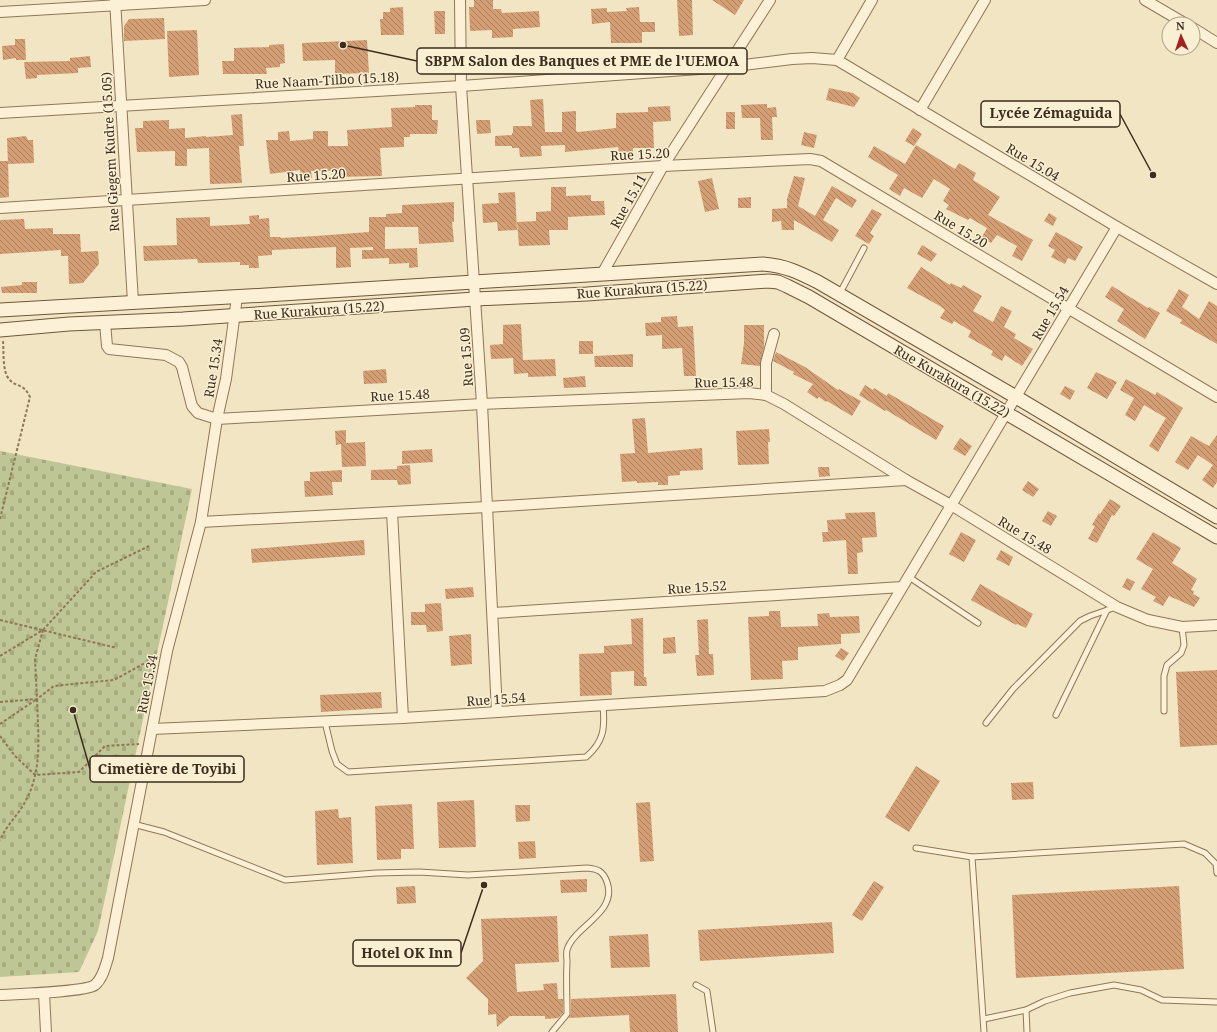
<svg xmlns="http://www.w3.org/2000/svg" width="1217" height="1032" font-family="'Noto Serif',serif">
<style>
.cemetery{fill:url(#cemetery-stones)}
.building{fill:url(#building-back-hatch)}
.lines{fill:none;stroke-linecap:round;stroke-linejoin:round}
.service-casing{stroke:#8f7657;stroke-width:7}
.minor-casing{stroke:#8f7657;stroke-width:12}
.secondary-casing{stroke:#70563a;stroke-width:15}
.path{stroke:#8f7657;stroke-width:2;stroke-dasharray:3 2;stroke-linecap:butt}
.service{stroke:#fcf1d7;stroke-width:5}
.minor{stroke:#fcf1d7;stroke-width:10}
.secondary{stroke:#fcf1d7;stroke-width:13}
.labels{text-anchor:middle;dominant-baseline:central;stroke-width:3;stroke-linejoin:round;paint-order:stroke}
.street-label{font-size:13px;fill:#3d2d1d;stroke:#f9efd3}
.leader{fill:none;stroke:#3d2d1d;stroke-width:1.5}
.callout-dot{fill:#3d2d1d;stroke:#f9efd3;stroke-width:1.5}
.callout{fill:#f9efd3;stroke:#3d2d1d;stroke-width:1.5}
.callout-label{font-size:14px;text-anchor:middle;font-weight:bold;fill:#3d2d1d}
</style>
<defs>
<pattern id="cemetery-stones" width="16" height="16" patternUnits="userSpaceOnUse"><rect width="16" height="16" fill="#bfc695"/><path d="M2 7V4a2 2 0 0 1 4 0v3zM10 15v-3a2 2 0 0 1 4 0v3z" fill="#a5aa80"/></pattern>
<pattern id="building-back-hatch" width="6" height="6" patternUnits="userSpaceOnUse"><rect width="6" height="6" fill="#d49e75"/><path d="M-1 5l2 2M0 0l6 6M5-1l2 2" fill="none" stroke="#ad815f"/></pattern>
</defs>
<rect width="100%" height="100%" fill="#f2e5c3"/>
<polygon class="cemetery" points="0,451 192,489 98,931 79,972 0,977"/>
<g class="building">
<polygon points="474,0 493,0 493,9 501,9 502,13 539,11 540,27 513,29 513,37 492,38 492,30 470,31 469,7 474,7"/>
<polygon points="677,0 692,0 693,35 679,36"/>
<polygon points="712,0 744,0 735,15"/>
<polygon points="403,7 404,35 381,35 380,19 383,19 383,12 390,12 390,8"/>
<polygon points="639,7 640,22 655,22 655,32 642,32 642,43 611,43 610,22 592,24 591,9 607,8 607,12 627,11 626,8"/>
<polygon points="434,11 445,11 445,34 435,34"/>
<polygon points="164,18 165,39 124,41 124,26 129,19"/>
<polygon points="197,30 199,75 169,77 167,31"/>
<polygon points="15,39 25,39 26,60 16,60 16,58 3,60 2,46 15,45"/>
<polygon points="367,40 369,73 335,74 335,60 303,61 302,43"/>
<polygon points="284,44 285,63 280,64 280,67 266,68 267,74 223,74 222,61 234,61 234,48 269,47 269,45"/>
<polygon points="90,56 91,67 78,68 78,73 37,75 37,78 26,79 24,62 70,61 70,58"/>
<polygon points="829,88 853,93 860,98 854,107 826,100"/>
<polygon points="543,99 545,132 562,132 562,112 576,111 576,131 578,132 616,128 616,113 648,112 648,107 670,106 671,121 653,122 654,148 633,148 633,152 619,153 618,147 565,152 565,145 541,146 542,156 520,157 519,148 512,148 512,146 495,146 495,136 512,135 512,133 513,133 513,126 532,126 530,100"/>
<polygon points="767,104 767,108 776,107 777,117 772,117 773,140 761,140 760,118 742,118 741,105"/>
<polygon points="415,105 432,105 432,120 438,120 437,134 410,134 410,137 404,137 404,147 380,148 382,176 334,177 333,171 311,171 312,178 301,179 300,170 270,174 266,140 278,140 278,132 289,131 290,141 313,139 313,131 328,131 328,146 348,146 347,130 392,127 391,108 415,107"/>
<rect x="726" y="112" width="9" height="17"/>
<polygon points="242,114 244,146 239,146 242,183 210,184 209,148 187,149 187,166 175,166 175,151 137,152 135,128 143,128 143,121 169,120 169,129 185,128 185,138 206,136 206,137 233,135 231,115"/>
<polygon points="476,120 490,120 491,133 477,134"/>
<polygon points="913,128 922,134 914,146 905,141"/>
<polygon points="804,132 817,135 814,148 801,145"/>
<polygon points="26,136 28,140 33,140 34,163 8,164 7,138"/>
<polygon points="916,145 955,169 959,163 976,173 973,180 1000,197 988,215 1033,240 1022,261 1012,256 1017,246 997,235 991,243 982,237 987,228 970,218 968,220 946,209 949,205 943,201 950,189 934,179 922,198 904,188 900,196 889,189 898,175 868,157 874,146 905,164"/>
<polygon points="0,161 8,161 9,197 0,198"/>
<polygon points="794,176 805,178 798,206 815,216 832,186 857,200 852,208 836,198 823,220 839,230 832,242 794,220 794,230 782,230 781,221 772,222 772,209 787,208 787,199"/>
<polygon points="712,178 719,209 705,212 698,181"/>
<polygon points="551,187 566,187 566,196 591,195 591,201 604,201 605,215 568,217 568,230 549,230 550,245 519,246 517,222 536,221 536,212 551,211"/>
<polygon points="515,192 517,230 498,231 497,222 483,223 482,204 499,203 498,193"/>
<polygon points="751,197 751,208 738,208 738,198"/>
<polygon points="454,202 454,222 452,222 454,242 419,244 418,227 385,227 385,249 417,248 418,267 409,268 409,263 389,264 389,258 362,259 362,250 373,250 373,247 350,248 351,267 336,268 336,247 272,250 272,255 258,256 259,268 249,268 249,265 240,265 240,262 198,263 197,259 144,261 143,246 177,245 176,218 210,217 210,226 250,224 249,216 259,215 259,219 269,218 270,237 280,237 281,238 316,236 369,232 369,217 386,217 386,214 402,213 402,205"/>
<polygon points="872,209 882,214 870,233 874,236 869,244 855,236"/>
<polygon points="1049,213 1057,218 1053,226 1044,221"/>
<polygon points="24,219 25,229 53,228 53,234 80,234 81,252 98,251 99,264 83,283 69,284 68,256 61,256 61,250 0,254 0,220"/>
<polygon points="1056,232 1083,247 1075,261 1068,258 1065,264 1051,257 1055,250 1048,246"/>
<polygon points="922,245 937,254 931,262 917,254"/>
<polygon points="921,267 950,285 951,283 961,288 963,285 982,296 973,311 993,322 1001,306 1012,311 1004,327 1016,334 1014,338 1033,349 1022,366 1005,355 1002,361 991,355 993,351 968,337 971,331 954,321 952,324 940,318 945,310 940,306 907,288"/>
<polygon points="22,282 37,282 37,293 2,293 1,287 22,285"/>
<polygon points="1112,286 1148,308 1149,307 1160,313 1145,339 1117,321 1124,309 1105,297"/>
<polygon points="1179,289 1189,295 1182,307 1199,319 1209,301 1217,306 1217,344 1180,323 1182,320 1166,311"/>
<polygon points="677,316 678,327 693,326 696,376 684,376 682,348 662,349 662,335 646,336 645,323 661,322 661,317"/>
<polygon points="521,324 523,360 555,359 556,376 528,377 528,373 514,374 513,358 491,359 490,345 503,344 503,325"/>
<polygon points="744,325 764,325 764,347 760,366 741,364 744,343"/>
<rect x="579" y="341" width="14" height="13"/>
<polygon points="776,352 805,367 838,390 839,389 861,401 852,416 827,401 826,402 819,397 817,399 807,392 813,384 793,374 794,372 773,361"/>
<polygon points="633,354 633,367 595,367 594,356"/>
<polygon points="386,369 387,383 364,384 363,371"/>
<polygon points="1096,372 1117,382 1107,399 1087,388"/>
<polygon points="585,376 586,387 564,388 563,378"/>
<polygon points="1126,379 1155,395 1157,392 1183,408 1158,452 1149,446 1166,418 1144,405 1135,421 1125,415 1134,398 1120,390"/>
<polygon points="865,385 873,390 874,388 887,396 888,393 944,426 936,440 886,410 885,411 859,395"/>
<polygon points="1065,386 1075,391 1070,400 1060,394"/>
<polygon points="645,418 648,453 702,448 703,470 680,471 680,475 668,476 668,485 658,485 658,482 637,483 637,481 622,482 620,454 635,453 632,419"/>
<polygon points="769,429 770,442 768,442 769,464 738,465 736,431"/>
<polygon points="346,430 346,443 365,442 366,466 342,467 341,444 336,445 335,431"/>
<polygon points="1217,435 1217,482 1213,488 1202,480 1213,465 1198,455 1188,470 1175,462 1191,436 1209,446"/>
<polygon points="960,438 972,446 965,456 953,449"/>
<polygon points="432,449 433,462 402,464 402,451"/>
<polygon points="410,465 411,484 398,485 397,480 371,480 371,470 397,469 397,466"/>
<polygon points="818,467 829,467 830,476 819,477"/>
<polygon points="342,470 342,482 332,482 333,495 305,497 304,481 310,481 310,472"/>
<polygon points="1028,481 1039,489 1033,497 1022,490"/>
<polygon points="1110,499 1121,506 1114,516 1112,515 1097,543 1088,539 1095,526 1092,525 1099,513 1100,514"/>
<polygon points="1048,511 1057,516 1051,526 1042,521"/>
<polygon points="875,512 877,537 862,538 863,552 857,553 858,574 848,574 846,540 823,542 822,532 828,532 827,520 846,519 845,513"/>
<polygon points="961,532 976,540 964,562 949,554"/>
<polygon points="1153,532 1181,548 1172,563 1197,579 1191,590 1194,591 1193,594 1200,598 1194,607 1169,596 1163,606 1153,601 1156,597 1141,589 1153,569 1136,559"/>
<polygon points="364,540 365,555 252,563 251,549"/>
<polygon points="1001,550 1013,557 1009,566 996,559"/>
<polygon points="1127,578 1135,582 1130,591 1122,587"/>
<polygon points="980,584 1033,614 1026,628 1017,624 1016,625 971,600"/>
<polygon points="473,587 474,597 446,599 445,589"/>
<polygon points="441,603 443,631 427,632 426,625 411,625 411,612 425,612 425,604"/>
<polygon points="769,611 780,611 781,627 818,626 817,614 829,613 830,617 859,616 860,633 841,634 841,644 798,647 798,660 782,661 783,679 751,680 748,617 769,616"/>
<polygon points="643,618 644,677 646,677 647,686 634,686 634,671 611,672 612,695 580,696 579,654 604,653 604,646 632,644 631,619"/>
<polygon points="708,619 709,654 713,654 714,675 697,676 695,655 699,655 697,620"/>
<polygon points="471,634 472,664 451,666 449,636"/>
<polygon points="675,637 676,653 663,654 663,638"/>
<polygon points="841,648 849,653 843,661 835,656"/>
<polygon points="1217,670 1217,745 1180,747 1176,672"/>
<polygon points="381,692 382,708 321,712 320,695"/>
<polygon points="916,766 940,781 909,832 885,817"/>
<polygon points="1033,782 1034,799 1012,800 1011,783"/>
<polygon points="474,800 476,847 439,848 437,802"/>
<polygon points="650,802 654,861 640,862 636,803"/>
<polygon points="412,804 414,849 401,849 401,859 377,860 375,806"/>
<polygon points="515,805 530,805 530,821 516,822"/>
<polygon points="338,809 339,818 351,817 353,863 317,865 315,811"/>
<polygon points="535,841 536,858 519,859 518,842"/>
<polygon points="587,879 587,892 561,893 560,880"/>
<polygon points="874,881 884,887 862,921 852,915"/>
<polygon points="415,886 416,903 397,904 396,887"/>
<polygon points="1179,886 1184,969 1016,978 1012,895"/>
<polygon points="557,916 559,962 515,964 517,992 544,990 543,984 557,983 558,999 563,999 563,1013 558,1018 545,1019 545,1016 510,1016 497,1027 496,1014 488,1015 488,999 466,978 483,961 481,919"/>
<polygon points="832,922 834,953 700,961 698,930"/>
<polygon points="648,934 650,967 611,968 609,936"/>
<polygon points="676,994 678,1032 630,1032 629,1015 569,1018 571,1014 571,999"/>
</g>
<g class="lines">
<g class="service-casing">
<g id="service">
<polyline points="840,293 864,248"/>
<polyline points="909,577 978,623"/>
<polyline points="1164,711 1164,676 1167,665 1181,653 1184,645 1182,627"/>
<polyline points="1056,715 1107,610"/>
<path d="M325,722l7,29 5,13 11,8 238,-15c18,-15 19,-29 17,-51"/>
<polyline points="986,723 1013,689 1080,621 1090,616 1116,607"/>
<path d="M133,824l31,8 121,48 91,-7 43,-1 49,3 119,-7c11,1 16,3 20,14 11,31 -33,44 -40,68 -1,3 0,8 0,12 -1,17 0,35 0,52l-15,18"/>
<polyline points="916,848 972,857 1184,844 1205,853 1216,864 1217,873"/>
<polyline points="972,857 984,1032"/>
<polyline points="696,985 707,991 713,1032"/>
<polyline points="1026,1010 1027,1032"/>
<polyline points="984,1019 1026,1010 1045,1001 1070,993 1114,985 1141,990 1162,1000 1217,1002"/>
</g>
</g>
<g class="minor-casing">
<g id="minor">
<polyline points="115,0 133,302"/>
<polyline points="460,0 461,86 482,404 497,712"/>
<polyline points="1145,0 1186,24"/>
<polyline points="0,12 205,0"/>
<polyline points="1193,28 1217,43"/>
<polyline points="837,60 872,0"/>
<polyline points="920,110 985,0"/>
<polyline points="0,113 461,86 727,67 792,59 812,58 837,60 1117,227 1217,284"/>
<polyline points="0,208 663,166 810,159 821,161 1217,397"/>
<polyline points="602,274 663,166 770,0"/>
<polyline points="105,323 107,346 109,349 166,355 179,362 182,367 192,406 198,413 217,419 482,404 749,393 766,395 784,404 906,480 951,505 1117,607 1148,620 1182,627 1217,625"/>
<polyline points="766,395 766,363 774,334"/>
<polyline points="392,512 403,718"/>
<polyline points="201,522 487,507 906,480"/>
<polyline points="493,613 902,587"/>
<polyline points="152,729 403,718 825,691 840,685 847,680 1117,227"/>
<polyline points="44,993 46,1032"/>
<path d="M0,995c16,-1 85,-3 95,-10 8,-7 10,-18 13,-27l59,-307 34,-129 16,-103 9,-40 11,-82"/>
</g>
</g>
<g class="secondary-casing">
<g id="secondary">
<path d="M0,310l266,-15 497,-31c23,2 35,8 55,18l198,115 201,120"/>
<polyline points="0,330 69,324 183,319 475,299 587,294 768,281 778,282 787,286 809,297 1217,537"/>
</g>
</g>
<g class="path">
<path d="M0,519l30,-122c-7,-15 -14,-9 -21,-18 -7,-8 -5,-28 -6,-38"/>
<polyline points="0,620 117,648"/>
<polyline points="43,630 96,572 149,546"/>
<polyline points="0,656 43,630 35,659 37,699"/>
<polyline points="0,702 37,699 54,686 114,680 154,658"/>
<path d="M0,724l37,-25c1,35 6,71 -12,103 -7,13 -19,24 -25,38"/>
<polyline points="0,736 15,756 35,775 79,772 105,746 139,744"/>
</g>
<use href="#service" class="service"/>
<use href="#minor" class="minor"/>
<use href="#secondary" class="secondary"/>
</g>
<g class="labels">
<g class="street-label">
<text transform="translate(327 80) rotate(-3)">Rue Naam-Tilbo (15.18)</text>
<text transform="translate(110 152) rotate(-93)">Rue Giegem Kudre (15.05)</text>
<text transform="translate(640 154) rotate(-3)">Rue 15.20</text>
<text transform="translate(1033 162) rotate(31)">Rue 15.04</text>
<text transform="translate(316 175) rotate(-4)">Rue 15.20</text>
<text transform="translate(628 201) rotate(-61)">Rue 15.11</text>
<text transform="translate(961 229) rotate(31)">Rue 15.20</text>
<text transform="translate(642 289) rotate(-4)">Rue Kurakura (15.22)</text>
<text transform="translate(319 310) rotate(-4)">Rue Kurakura (15.22)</text>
<text transform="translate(1050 313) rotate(-60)">Rue 15.54</text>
<text transform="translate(466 357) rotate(-94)">Rue 15.09</text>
<text transform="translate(213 368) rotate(-81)">Rue 15.34</text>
<text transform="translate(952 381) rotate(30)">Rue Kurakura (15.22)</text>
<text transform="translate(724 382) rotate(-1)">Rue 15.48</text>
<text transform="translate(400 395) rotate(-3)">Rue 15.48</text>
<text transform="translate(1025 535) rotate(31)">Rue 15.48</text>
<text transform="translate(697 587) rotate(-4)">Rue 15.52</text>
<text transform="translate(147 684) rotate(-79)">Rue 15.34</text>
<text transform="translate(496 699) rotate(-4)">Rue 15.54</text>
</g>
</g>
<path class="leader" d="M343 45L417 61M1153 175L1120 114M73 710L90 769M484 885L461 953"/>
<g class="callout-dot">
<circle cx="343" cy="45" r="4"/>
<circle cx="1153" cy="175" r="4"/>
<circle cx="73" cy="710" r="4"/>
<circle cx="484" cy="885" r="4"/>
</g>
<g class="callout">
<rect x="417" y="48" width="330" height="26" rx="4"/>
<rect x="981" y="101" width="139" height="26" rx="4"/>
<rect x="90" y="756" width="154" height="26" rx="4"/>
<rect x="353" y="940" width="108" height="26" rx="4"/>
</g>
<g class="callout-label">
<text x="582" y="66">SBPM Salon des Banques et PME de l'UEMOA</text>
<text x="1051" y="118">Lycée Zémaguida</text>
<text x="167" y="774">Cimetière de Toyibi</text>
<text x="407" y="958">Hotel OK Inn</text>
</g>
<g transform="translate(1181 36) rotate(357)"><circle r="19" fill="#f9efd3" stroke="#aea18a"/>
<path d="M0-3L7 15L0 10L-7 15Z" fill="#a42221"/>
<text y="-6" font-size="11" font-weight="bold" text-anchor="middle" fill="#3d2d1d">N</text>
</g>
</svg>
